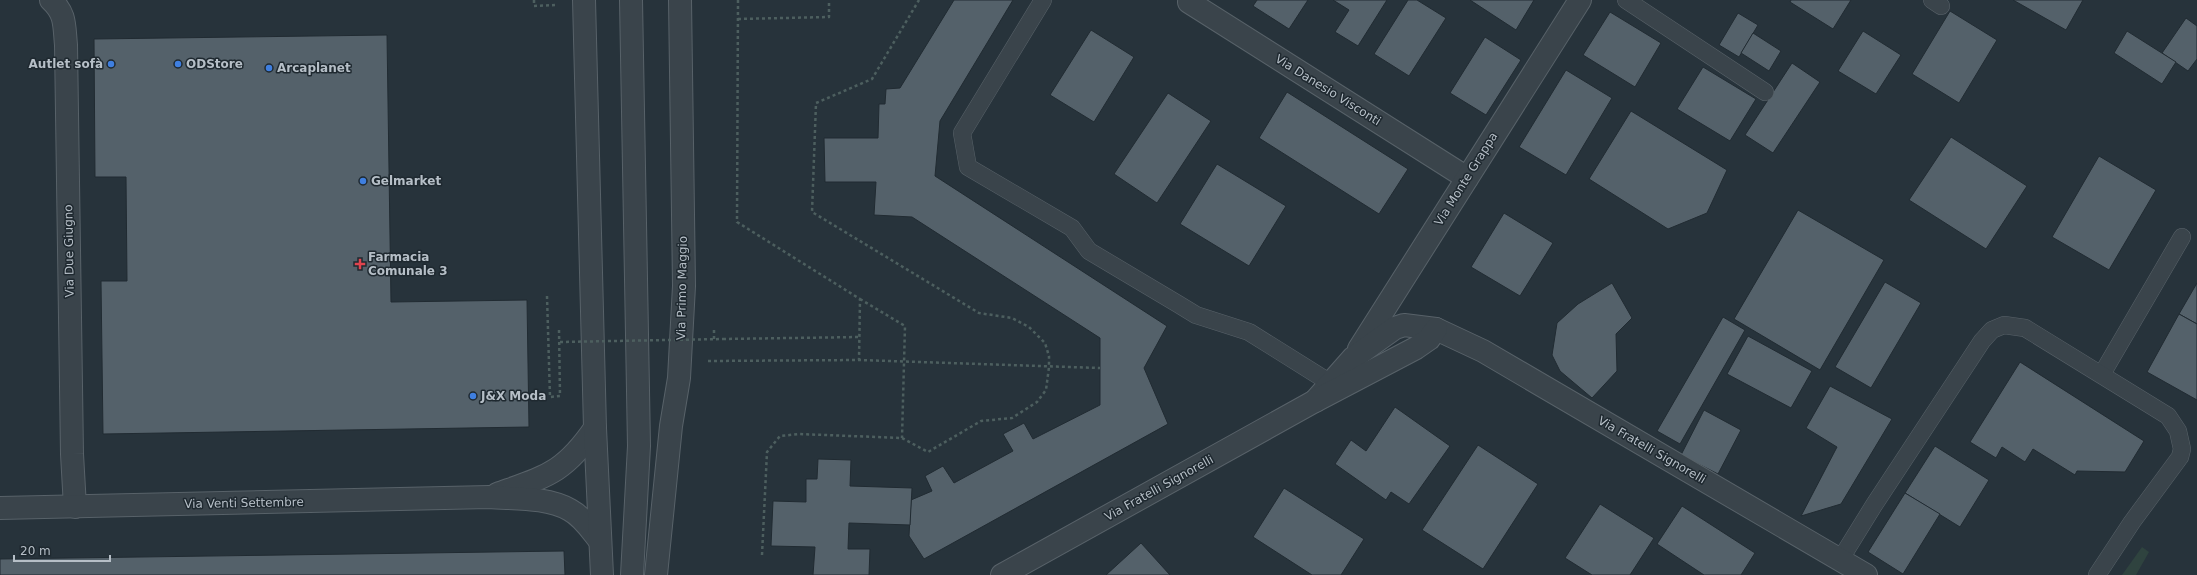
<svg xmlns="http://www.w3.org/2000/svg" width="2197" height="575" font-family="'DejaVu Sans',sans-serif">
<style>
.green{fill:#2f433f}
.building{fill:#54616a;stroke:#212b32}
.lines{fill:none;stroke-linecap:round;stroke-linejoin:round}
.service-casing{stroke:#586269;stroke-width:18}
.minor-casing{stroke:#586269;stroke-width:24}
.tertiary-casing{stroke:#586269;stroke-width:24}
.path{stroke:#4d5f5f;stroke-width:2.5;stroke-dasharray:3 3;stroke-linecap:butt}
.service{stroke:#3a444b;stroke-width:17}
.minor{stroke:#3a444b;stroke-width:22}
.tertiary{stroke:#3a444b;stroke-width:22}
.path-bridge{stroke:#4d5f5f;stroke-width:2.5;stroke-dasharray:3 3;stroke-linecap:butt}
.shop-dot{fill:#3f7fe0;stroke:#1f2930;stroke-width:1.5}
.health-dot{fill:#e0444e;stroke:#1f2930;stroke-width:1.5}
.labels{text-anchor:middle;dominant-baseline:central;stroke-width:3;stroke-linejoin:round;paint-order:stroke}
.poi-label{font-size:12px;font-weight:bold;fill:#b6bfc7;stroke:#1f2930;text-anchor:start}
.street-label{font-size:12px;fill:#b6bfc7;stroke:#1f2930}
</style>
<rect width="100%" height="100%" fill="#27333b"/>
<polygon class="green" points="2142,547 2149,552 2136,575 2122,575"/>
<g class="building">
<polygon points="954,0 1013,0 940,121 935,176 1167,326 1144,368 1168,424 924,559 909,536 911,500 932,491 925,476 943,466 954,483 1013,451 1003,434 1024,423 1033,439 1100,405 1100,338 912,217 874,215 876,182 825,182 824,138 878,138 879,104 885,104 886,89 900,88"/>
<polygon points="1257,0 1308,0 1289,29 1253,6"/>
<polygon points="1333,0 1387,0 1358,46 1335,32 1349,10"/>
<polygon points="1408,0 1417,0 1446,18 1409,76 1374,54"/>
<polygon points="1470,0 1534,0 1516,30"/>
<polygon points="1791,0 1851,0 1833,29 1790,2"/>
<polygon points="2013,0 2083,0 2066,30"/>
<polygon points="1950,11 1997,40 1959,103 1912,74"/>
<polygon points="1610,12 1661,43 1635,87 1583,55"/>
<polygon points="1738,13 1758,25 1739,57 1719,45"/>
<polygon points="2186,18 2197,26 2197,59 2188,71 2162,53"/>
<polygon points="1091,30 1134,57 1094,122 1050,95"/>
<polygon points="1863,31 1901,55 1876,94 1838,71"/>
<polygon points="2127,31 2176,62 2162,84 2114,53"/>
<polygon points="1753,33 1781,51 1769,71 1741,53"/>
<polygon points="387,35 391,302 527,300 529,427 103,434 101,281 127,281 126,177 95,177 94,39"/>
<polygon points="1485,37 1521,60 1486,115 1450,93"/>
<polygon points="1792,63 1820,82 1773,153 1745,135"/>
<polygon points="1703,67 1756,99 1730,141 1677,109"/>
<polygon points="1566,70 1612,98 1566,175 1519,147"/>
<polygon points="1287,92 1408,169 1379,214 1259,138"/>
<polygon points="1168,93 1211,121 1157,203 1114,174"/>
<polygon points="1631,111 1727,170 1707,213 1668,229 1589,179"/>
<polygon points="1951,137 2027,186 1986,249 1909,200"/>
<polygon points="2099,156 2156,190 2109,270 2052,237"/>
<polygon points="1217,164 1286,206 1249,266 1180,224"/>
<polygon points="1798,210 1884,260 1820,370 1734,319"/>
<polygon points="1504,213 1553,243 1520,296 1471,267"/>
<polygon points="1885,282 1921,303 1871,388 1835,367"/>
<polygon points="1612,283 1632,318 1616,334 1617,371 1592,398 1560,371 1552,355 1557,323 1578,304"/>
<polygon points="2197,283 2197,324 2179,314"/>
<polygon points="2179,314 2197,324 2197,400 2147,372"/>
<polygon points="1723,317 1745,330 1680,444 1657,431"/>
<polygon points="1748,336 1812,371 1791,408 1727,374"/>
<polygon points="2020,362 2144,441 2125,472 2077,471 2075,475 2033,449 2025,462 2002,447 1996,458 1970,442"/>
<polygon points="1830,386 1892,419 1841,504 1801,516 1837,447 1806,428"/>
<polygon points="1395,407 1450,446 1409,504 1391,492 1386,500 1335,464 1351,440 1366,451"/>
<polygon points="1704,410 1741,430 1718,474 1681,455"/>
<polygon points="1478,445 1538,484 1483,569 1422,530"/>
<polygon points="1935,446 1989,480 1960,527 1905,493"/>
<polygon points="818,459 851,460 850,486 912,488 910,525 849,523 848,549 870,549 869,575 813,575 815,547 771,546 773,501 806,502 806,479 817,479"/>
<polygon points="1284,488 1364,539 1341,575 1312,575 1253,537"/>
<polygon points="1905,493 1940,514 1903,574 1868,552"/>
<polygon points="1600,504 1654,538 1630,575 1592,575 1565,558"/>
<polygon points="1682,506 1755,553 1741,575 1704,575 1657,544"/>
<polygon points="1141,543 1170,575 1106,575"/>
<polygon points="564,551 565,575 0,575 0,559"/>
</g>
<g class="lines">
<g class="service-casing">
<g id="service">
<polyline points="1043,0 962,133 968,167 1072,228 1089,251 1178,304 1196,315 1249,332 1340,389"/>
<polyline points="1626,0 1765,92"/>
<polyline points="1932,0 1941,6"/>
<polyline points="2102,374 2182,237"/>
<polyline points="1840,560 1874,505 1982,341 1992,330 2004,325 2025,328 2168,416 2178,431 2182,449 2180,457 2132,522 2097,575"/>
</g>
</g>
<g class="minor-casing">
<g id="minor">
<path d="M51,0c15,14 13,25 15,45l6,409 3,53"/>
<polyline points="1189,2 1467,178"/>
<polyline points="1359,349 1580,0"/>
<polyline points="1315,401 1353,358 1395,328 1404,325 1436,329 1483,351 1866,575"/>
<path d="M497,494c50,-18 67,-21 98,-66"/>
<path d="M0,508l489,-11c26,2 58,0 81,13 13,7 21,20 30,31"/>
<polyline points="1002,575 1315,401 1416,348 1429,339 1436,329"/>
</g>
</g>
<g class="tertiary-casing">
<g id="tertiary">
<polyline points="584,0 595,428 602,575"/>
<polyline points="631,0 639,446 632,575"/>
<polyline points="656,575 671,426 679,378 684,286 680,0"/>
</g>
</g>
<g class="path">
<polyline points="534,0 534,6 556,5"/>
<polyline points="738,0 737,222 860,299 859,360"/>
<polyline points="738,19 829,17 829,0"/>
<polyline points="547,296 550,397 560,396 559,329"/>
<polyline points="860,299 905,326 902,438"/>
<polyline points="714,339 714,327"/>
<polyline points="723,339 860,337"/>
<polyline points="708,361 859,360 1100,368"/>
<polyline points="762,555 767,452 780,436 799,434 902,438 928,452 981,421 1012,418 1037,402 1046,390 1049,367 1049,356 1045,343 1029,327 1012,318 979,313 812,212 816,103 872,79 919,0"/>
</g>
<use href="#service" class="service"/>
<use href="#minor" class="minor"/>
<use href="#tertiary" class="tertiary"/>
<polyline class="path-bridge" points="560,342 723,339"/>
</g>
<g class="shop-dot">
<circle cx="111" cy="64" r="4"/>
<circle cx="178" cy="64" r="4"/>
<circle cx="269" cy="68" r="4"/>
<circle cx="363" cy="181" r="4"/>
<circle cx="473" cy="396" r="4"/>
</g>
<path class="health-dot" d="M358 258h4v4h4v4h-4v4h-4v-4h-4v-4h4z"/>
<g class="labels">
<g class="poi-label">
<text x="103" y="64" text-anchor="end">Autlet sofà</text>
<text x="186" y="64">ODStore</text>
<text x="277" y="68">Arcaplanet</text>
<text x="371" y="181">Gelmarket</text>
<text x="368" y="257">Farmacia<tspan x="368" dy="14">Comunale 3</tspan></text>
<text x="481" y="396">J&amp;X Moda</text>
</g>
<g class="street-label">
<text transform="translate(1328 90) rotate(32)">Via Danesio Visconti</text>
<text transform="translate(1466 179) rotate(-58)">Via Monte Grappa</text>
<text transform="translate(69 251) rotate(-91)">Via Due Giugno</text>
<text transform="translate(682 288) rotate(-89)">Via Primo Maggio</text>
<text transform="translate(1652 450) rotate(30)">Via Fratelli Signorelli</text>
<text transform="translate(1159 488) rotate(-29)">Via Fratelli Signorelli</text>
<text transform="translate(244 503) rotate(-1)">Via Venti Settembre</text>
</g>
</g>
<path d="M14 555v6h96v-6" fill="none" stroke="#b6bfc7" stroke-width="2"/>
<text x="20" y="555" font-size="12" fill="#b6bfc7" stroke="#1f2930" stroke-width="3" paint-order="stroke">20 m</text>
</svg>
